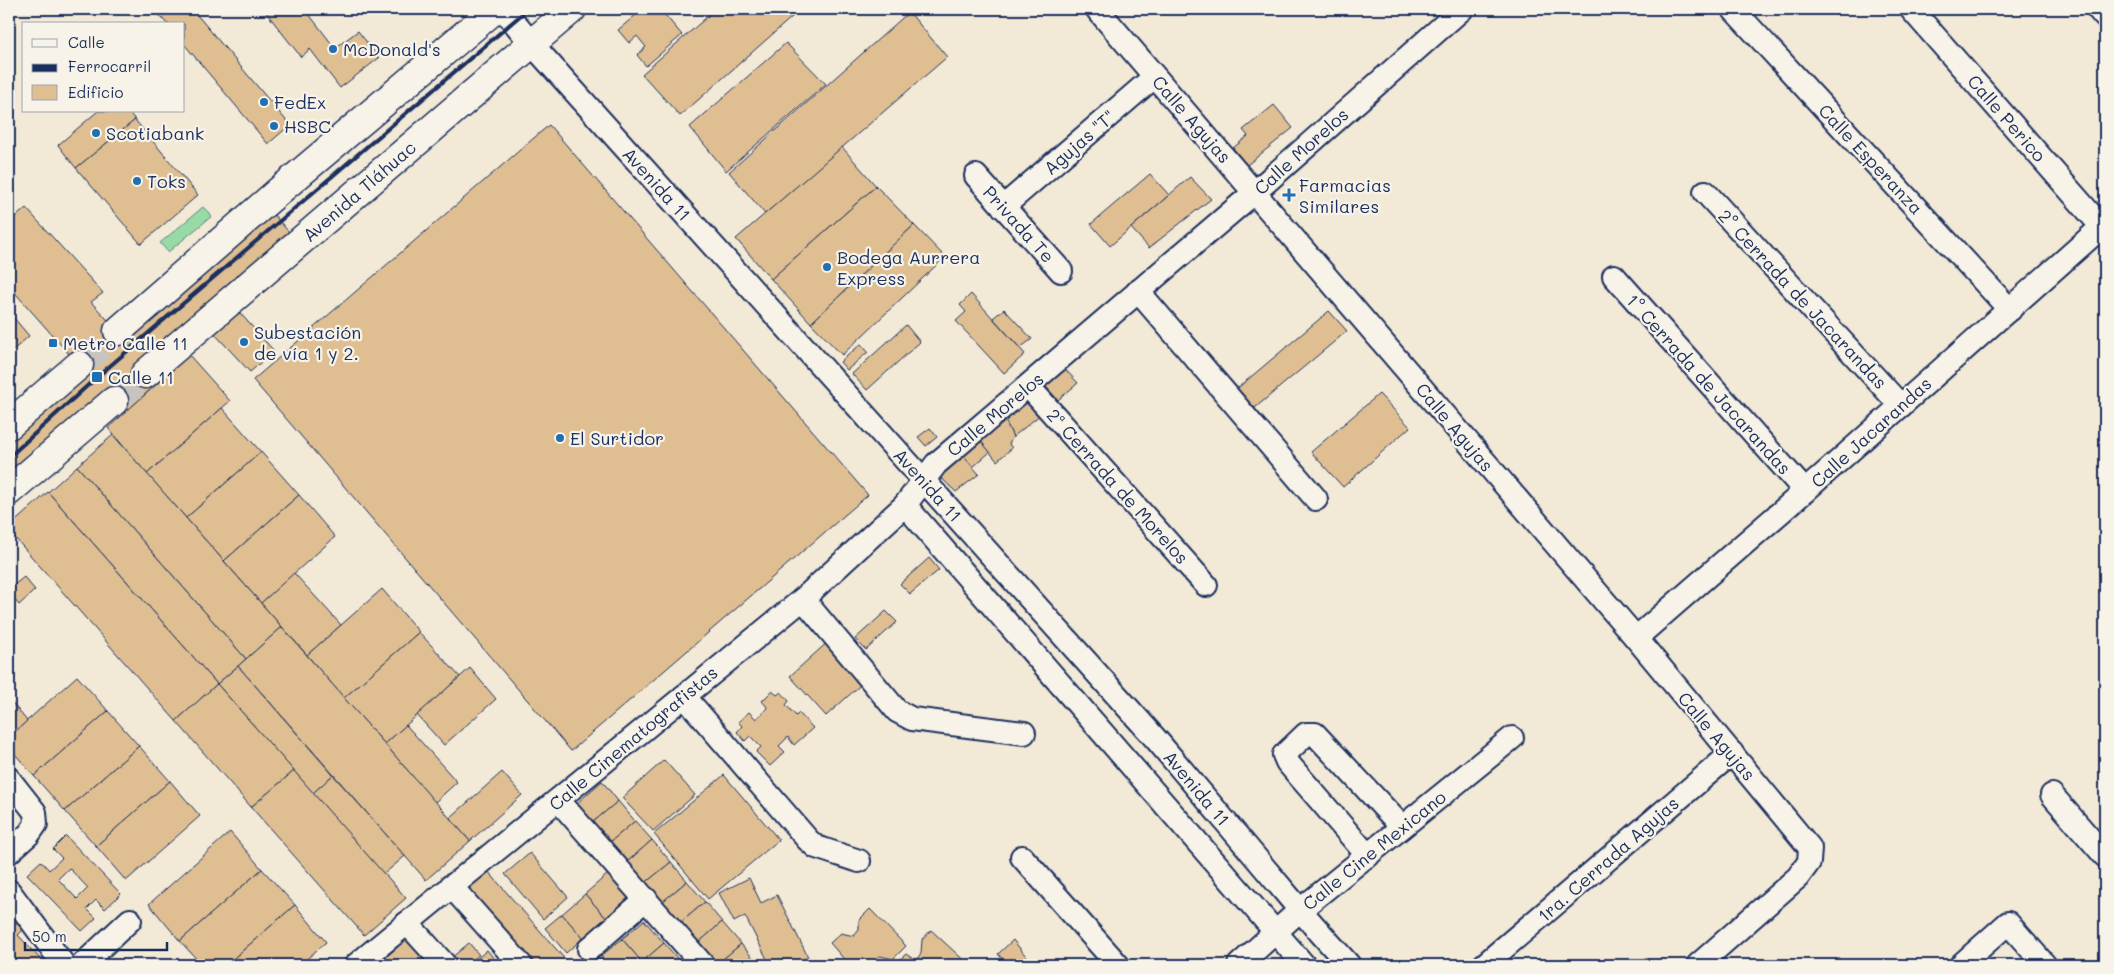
<svg xmlns="http://www.w3.org/2000/svg" width="2114" height="974" font-family="Mali,sans-serif">
<style>
.green{fill:#98daa5;stroke:#5a8482}
.building{fill:#dfbf92;stroke:#1b2f5e;fill-rule:evenodd}
.lines{fill:none;stroke-linecap:round;stroke-linejoin:round}
.major-tunnel{stroke:#c7c4bf;stroke-width:28;stroke-dasharray:28 14;stroke-linecap:butt}
.minor-casing{stroke:#1b2f5e;stroke-width:26}
.major-casing{stroke:#1b2f5e;stroke-width:31}
.minor{stroke:#f7f3e8;stroke-width:22}
.major{stroke:#f7f3e8;stroke-width:28}
.rail{stroke:#1b2f5e;stroke-width:4}
.poi-dot{fill:#1f6fb2;stroke:#f7f3e8;stroke-width:2}
.labels{text-anchor:middle;dominant-baseline:central;stroke-width:4.5;stroke-linejoin:round;paint-order:stroke}
.poi-label{font-size:18px;fill:#1b2f5e;stroke:#f7f3e8;text-anchor:start}
.street-label{font-size:18px;fill:#1b2f5e;stroke:#f7f3e8}
</style>
<rect width="100%" height="100%" fill="#f2e9d7"/>
<filter id="ink" filterUnits="userSpaceOnUse"><feTurbulence type="fractalNoise" baseFrequency=".02" numOctaves="2"/><feDisplacementMap in="SourceGraphic" scale="10" xChannelSelector="R" yChannelSelector="G"/><feConvolveMatrix kernelMatrix="1 2 1 2 8 2 1 2 1" color-interpolation-filters="sRGB"/></filter>
<g filter="url(#ink)">
<polygon class="green" points="203,207 212,216 168,252 160,243"/>
<g class="building">
<polygon points="154,9 192,9 290,125 268,144 184,44 184,24 167,24"/>
<polygon points="268,9 305,9 335,48 358,31 379,58 340,88 310,49 301,57 265,11"/>
<polygon points="643,9 660,9 682,35 646,66 637,55 646,47 637,36 629,43 618,30"/>
<polygon points="716,9 801,9 680,116 642,74"/>
<polygon points="909,12 947,57 765,214 729,172"/>
<polygon points="786,43 826,84 726,171 690,127"/>
<polygon points="1274,105 1293,128 1247,165 1233,148 1248,136 1243,130"/>
<polygon points="98,111 128,111 135,120 76,168 58,145"/>
<polygon points="135,120 198,195 141,244 76,168"/>
<polygon points="549,125 868,495 571,751 253,380"/>
<polygon points="842,147 876,186 771,279 736,239"/>
<polygon points="1150,174 1169,195 1110,246 1091,224"/>
<polygon points="1190,177 1211,199 1149,248 1131,228"/>
<polygon points="876,186 914,225 811,323 771,279"/>
<polygon points="26,208 103,293 91,302 118,331 268,208 294,238 145,374 154,386 125,413 110,396 9,486 9,434 84,371 9,286 9,223"/>
<polygon points="914,225 945,257 842,355 811,323"/>
<polygon points="971,294 1025,354 1004,373 956,321 966,312 960,305"/>
<polygon points="1004,309 1032,339 1020,348 993,318"/>
<polygon points="1329,311 1347,331 1250,412 1233,392"/>
<polygon points="9,312 29,336 9,354"/>
<polygon points="239,312 274,351 250,372 214,333"/>
<polygon points="906,325 920,342 867,390 852,374"/>
<polygon points="861,344 868,352 847,370 840,362"/>
<polygon points="189,355 230,401 147,474 108,428"/>
<polygon points="1060,364 1078,383 1058,400 1041,381"/>
<polygon points="1379,394 1410,427 1343,487 1311,452"/>
<polygon points="1027,397 1041,414 1013,437 1004,418"/>
<polygon points="222,408 261,452 186,518 147,474"/>
<polygon points="1004,418 1013,437 1009,444 1012,448 997,461 979,439"/>
<polygon points="930,428 937,437 926,446 918,437"/>
<polygon points="113,435 282,627 246,659 77,466"/>
<polygon points="979,439 990,452 973,467 959,451"/>
<polygon points="959,451 979,474 956,492 937,474"/>
<polygon points="261,452 299,495 224,561 186,518"/>
<polygon points="77,466 246,659 217,684 48,492"/>
<polygon points="48,492 217,684 176,721 9,531 9,527"/>
<polygon points="299,495 335,537 261,603 224,561"/>
<polygon points="929,558 939,570 910,594 900,584"/>
<polygon points="294,573 341,625 307,655 261,603"/>
<polygon points="24,577 35,590 19,605 9,593 9,589"/>
<polygon points="382,589 419,632 344,698 307,655"/>
<polygon points="886,611 897,622 866,650 855,639"/>
<polygon points="282,627 470,841 426,880 238,666"/>
<polygon points="419,632 460,677 385,744 344,698"/>
<polygon points="830,640 866,680 826,716 790,676"/>
<polygon points="238,666 333,775 313,793 217,684"/>
<polygon points="470,668 496,699 444,745 417,715"/>
<polygon points="77,676 108,711 34,776 9,747 9,737"/>
<polygon points="217,684 294,771 251,807 176,721"/>
<polygon points="772,691 777,695 781,692 789,701 786,705 796,716 799,713 813,728 794,745 788,737 779,746 785,752 770,766 756,752 761,747 750,736 745,741 737,732 742,726 738,722 749,712 756,719 768,708 762,701"/>
<polygon points="9,699 27,721 9,737"/>
<polygon points="108,711 139,746 65,811 34,776"/>
<polygon points="406,725 457,782 435,802 385,744"/>
<polygon points="139,746 170,781 96,846 65,811"/>
<polygon points="664,760 695,795 653,831 622,798"/>
<polygon points="294,771 406,898 364,935 251,807"/>
<polygon points="502,772 522,795 470,841 450,818"/>
<polygon points="333,775 405,856 384,874 313,793"/>
<polygon points="724,775 779,840 708,899 654,834"/>
<polygon points="170,781 200,816 126,881 96,846"/>
<polygon points="602,781 618,801 592,823 576,804"/>
<polygon points="618,801 635,821 609,843 592,823"/>
<polygon points="635,821 652,840 626,863 609,843"/>
<polygon points="230,832 262,869 180,941 149,904"/>
<path d="M66,836l55,58 -16,15 -9,-9 -9,9 9,9 -14,13 -55,-57 14,-13 8,9 13,-12 -9,-9zM69,868l19,20 -11,11 -19,-20z"/>
<polygon points="652,840 671,862 644,884 626,863"/>
<polygon points="530,853 568,897 543,919 505,874"/>
<polygon points="671,862 687,881 661,903 644,884"/>
<polygon points="262,869 295,905 226,965 202,965 180,941"/>
<polygon points="487,870 570,965 534,965 467,888"/>
<polygon points="609,873 630,897 606,918 585,894"/>
<polygon points="749,878 761,903 777,895 808,957 791,965 770,965 745,916 734,922 719,893"/>
<polygon points="687,881 705,902 679,924 661,903"/>
<polygon points="585,894 606,918 583,938 562,914"/>
<polygon points="705,902 722,922 696,945 679,924"/>
<polygon points="295,905 326,942 300,965 226,965"/>
<polygon points="870,909 906,946 893,959 880,956 874,961 873,965 849,965 830,943 841,933 854,936 859,930 859,920"/>
<polygon points="562,914 583,938 566,953 545,928"/>
<polygon points="9,915 23,930 18,935 43,962 39,965 9,965 9,960 12,957 9,953 9,944 11,942 9,939"/>
<polygon points="644,920 664,943 642,962 622,939"/>
<polygon points="722,922 741,944 716,965 714,965 696,945"/>
<polygon points="931,930 969,965 894,965 906,954 916,961 921,953 922,940"/>
<polygon points="408,938 432,965 391,965 385,958"/>
<polygon points="622,939 642,962 638,965 609,965 601,956"/>
<polygon points="1013,940 1026,956 1030,965 1004,965 1006,963 998,954"/>
<polygon points="469,943 479,955 466,965 456,965 450,959"/>
<polygon points="664,943 683,965 645,965 642,962"/>
<polygon points="741,944 758,964 757,965 716,965"/>
<polygon points="487,950 499,965 470,965 479,957"/>
<polygon points="601,956 609,965 591,965"/>
</g>
<g class="lines">
<g class="major-tunnel">
<polyline points="79,365 118,331"/>
<polyline points="114,401 145,374"/>
</g>
<g class="minor-casing">
<g id="minor">
<polyline points="503,9 531,43 1155,738 1300,910 1349,965"/>
<polyline points="1097,9 1636,638 1810,848 1809,862 1798,877 1698,965"/>
<polyline points="1733,9 2010,310"/>
<polyline points="1911,9 2102,227"/>
<polyline points="2098,9 2105,17"/>
<polyline points="976,176 1061,271"/>
<polyline points="1705,192 1901,406"/>
<polyline points="1003,207 1154,77"/>
<polyline points="1614,276 1805,491"/>
<polyline points="1138,291 1316,499"/>
<polyline points="1029,387 1206,585"/>
<polyline points="905,505 1304,965"/>
<polyline points="803,599 897,711 912,719 1024,733"/>
<polyline points="1636,638 1805,491 2105,224"/>
<polyline points="684,696 808,840 816,847 859,861"/>
<polyline points="9,779 35,812 36,824 29,834 9,852"/>
<polyline points="2052,795 2105,856"/>
<polyline points="558,800 703,965"/>
<polyline points="1368,856 1287,762 1284,755 1306,734 1315,734 1402,827"/>
<polyline points="1022,857 1118,965"/>
<polyline points="451,886 521,965"/>
<polyline points="9,891 64,965"/>
<polyline points="407,923 445,965"/>
<polyline points="589,949 646,899"/>
<polyline points="82,965 130,920"/>
<polyline points="356,965 803,599 905,505 936,464 1255,192 1462,9"/>
<polyline points="1239,965 1300,910 1512,738"/>
<polyline points="1484,965 1732,753"/>
<polyline points="1961,965 2008,923 2045,965"/>
</g>
</g>
<g class="major-casing">
<g id="major">
<polyline points="118,331 279,191 495,9"/>
<polyline points="145,374 572,9"/>
<polyline points="9,425 79,365"/>
<polyline points="9,491 114,401"/>
</g>
</g>
<use href="#minor" class="minor"/>
<use href="#major" class="major"/>
<polyline class="rail" points="9,457 97,377 528,9"/>
</g>
</g>
<g class="poi-dot">
<circle cx="333" cy="49" r="5"/>
<circle cx="264" cy="102" r="5"/>
<circle cx="274" cy="126" r="5"/>
<circle cx="96" cy="133" r="5"/>
<circle cx="137" cy="181" r="5"/>
<path d="M1286.5 187.5h5v5h5v5h-5v5h-5v-5h-5v-5h5z"/>
<circle cx="827" cy="267" r="5"/>
<circle cx="244" cy="342" r="5"/>
<rect x="48" y="338" width="10" height="10" rx="2.5"/>
<rect x="91" y="371" width="12" height="12" rx="2.5"/>
<circle cx="560" cy="438" r="5"/>
</g>
<g class="labels">
<g class="poi-label">
<text x="343" y="49">McDonald's</text>
<text x="274" y="102">FedEx</text>
<text x="284" y="126">HSBC</text>
<text x="106" y="133">Scotiabank</text>
<text x="147" y="181">Toks</text>
<text x="1299" y="185">Farmacias<tspan x="1299" dy="21">Similares</tspan></text>
<text x="837" y="257">Bodega Aurrera<tspan x="837" dy="21">Express</tspan></text>
<text x="254" y="332">Subestación<tspan x="254" dy="21">de vía 1 y 2.</tspan></text>
<text x="63" y="343">Metro Calle 11</text>
<text x="108" y="377">Calle 11</text>
<text x="570" y="438">El Surtidor</text>
</g>
<g class="street-label">
<text transform="translate(2007 118) rotate(49)">Calle Perico</text>
<text transform="translate(1192 119) rotate(49)">Calle Agujas</text>
<text transform="translate(1079 142) rotate(-41)">Agujas "T"</text>
<text transform="translate(1301 151) rotate(-42)">Calle Morelos</text>
<text transform="translate(1871 159) rotate(47)">Calle Esperanza</text>
<text transform="translate(657 184) rotate(48)">Avenida 11</text>
<text transform="translate(359 191) rotate(-41)">Avenida Tláhuac</text>
<text transform="translate(1019 224) rotate(48)">Privada Te</text>
<text transform="translate(1803 299) rotate(47)">2° Cerrada de Jacarandas</text>
<text transform="translate(1709 384) rotate(48)">1° Cerrada de Jacarandas</text>
<text transform="translate(995 414) rotate(-40)">Calle Morelos</text>
<text transform="translate(1455 427) rotate(50)">Calle Agujas</text>
<text transform="translate(1871 432) rotate(-42)">Calle Jacarandas</text>
<text transform="translate(928 485) rotate(48)">Avenida 11</text>
<text transform="translate(1118 486) rotate(48)">2ª Cerrada de Morelos</text>
<text transform="translate(1717 736) rotate(50)">Calle Agujas</text>
<text transform="translate(633 738) rotate(-40)">Calle Cinematografistas</text>
<text transform="translate(1197 788) rotate(50)">Avenida 11</text>
<text transform="translate(1374 850) rotate(-39)">Calle Cine Mexicano</text>
<text transform="translate(1608 859) rotate(-41)">1ra. Cerrada Agujas</text>
</g>
</g>
<rect width="2114" height="974" fill="none" stroke="#f7f3e8" stroke-width="30"/>
<rect x="15" y="15" width="2084" height="944" fill="none" stroke="#1b2f5e" stroke-width="2" filter="url(#ink)"/>
<rect x="22" y="22" width="162" height="90" fill="#f7f3e8" stroke="#9fa5b1"/>
<rect x="32" y="39" width="25" height="8" fill="#f7f3e8" stroke="#9fa5b1"/>
<text x="68" y="48" font-size="15" fill="#1b2f5e">Calle</text>
<rect x="32" y="64" width="25" height="8" fill="#1b2f5e" stroke="#9fa5b1"/>
<text x="68" y="72" font-size="15" fill="#1b2f5e">Ferrocarril</text>
<rect x="32" y="85" width="25" height="15" fill="#dfbf92" stroke="#9fa5b1"/>
<text x="68" y="98" font-size="15" fill="#1b2f5e">Edificio</text>
<path d="M25 942v8h142v-8" fill="none" stroke="#1b2f5e" stroke-width="2.5"/>
<text x="32" y="942" font-size="15" fill="#1b2f5e" stroke="#f7f3e8" stroke-width="4" paint-order="stroke">50 m</text>
</svg>
